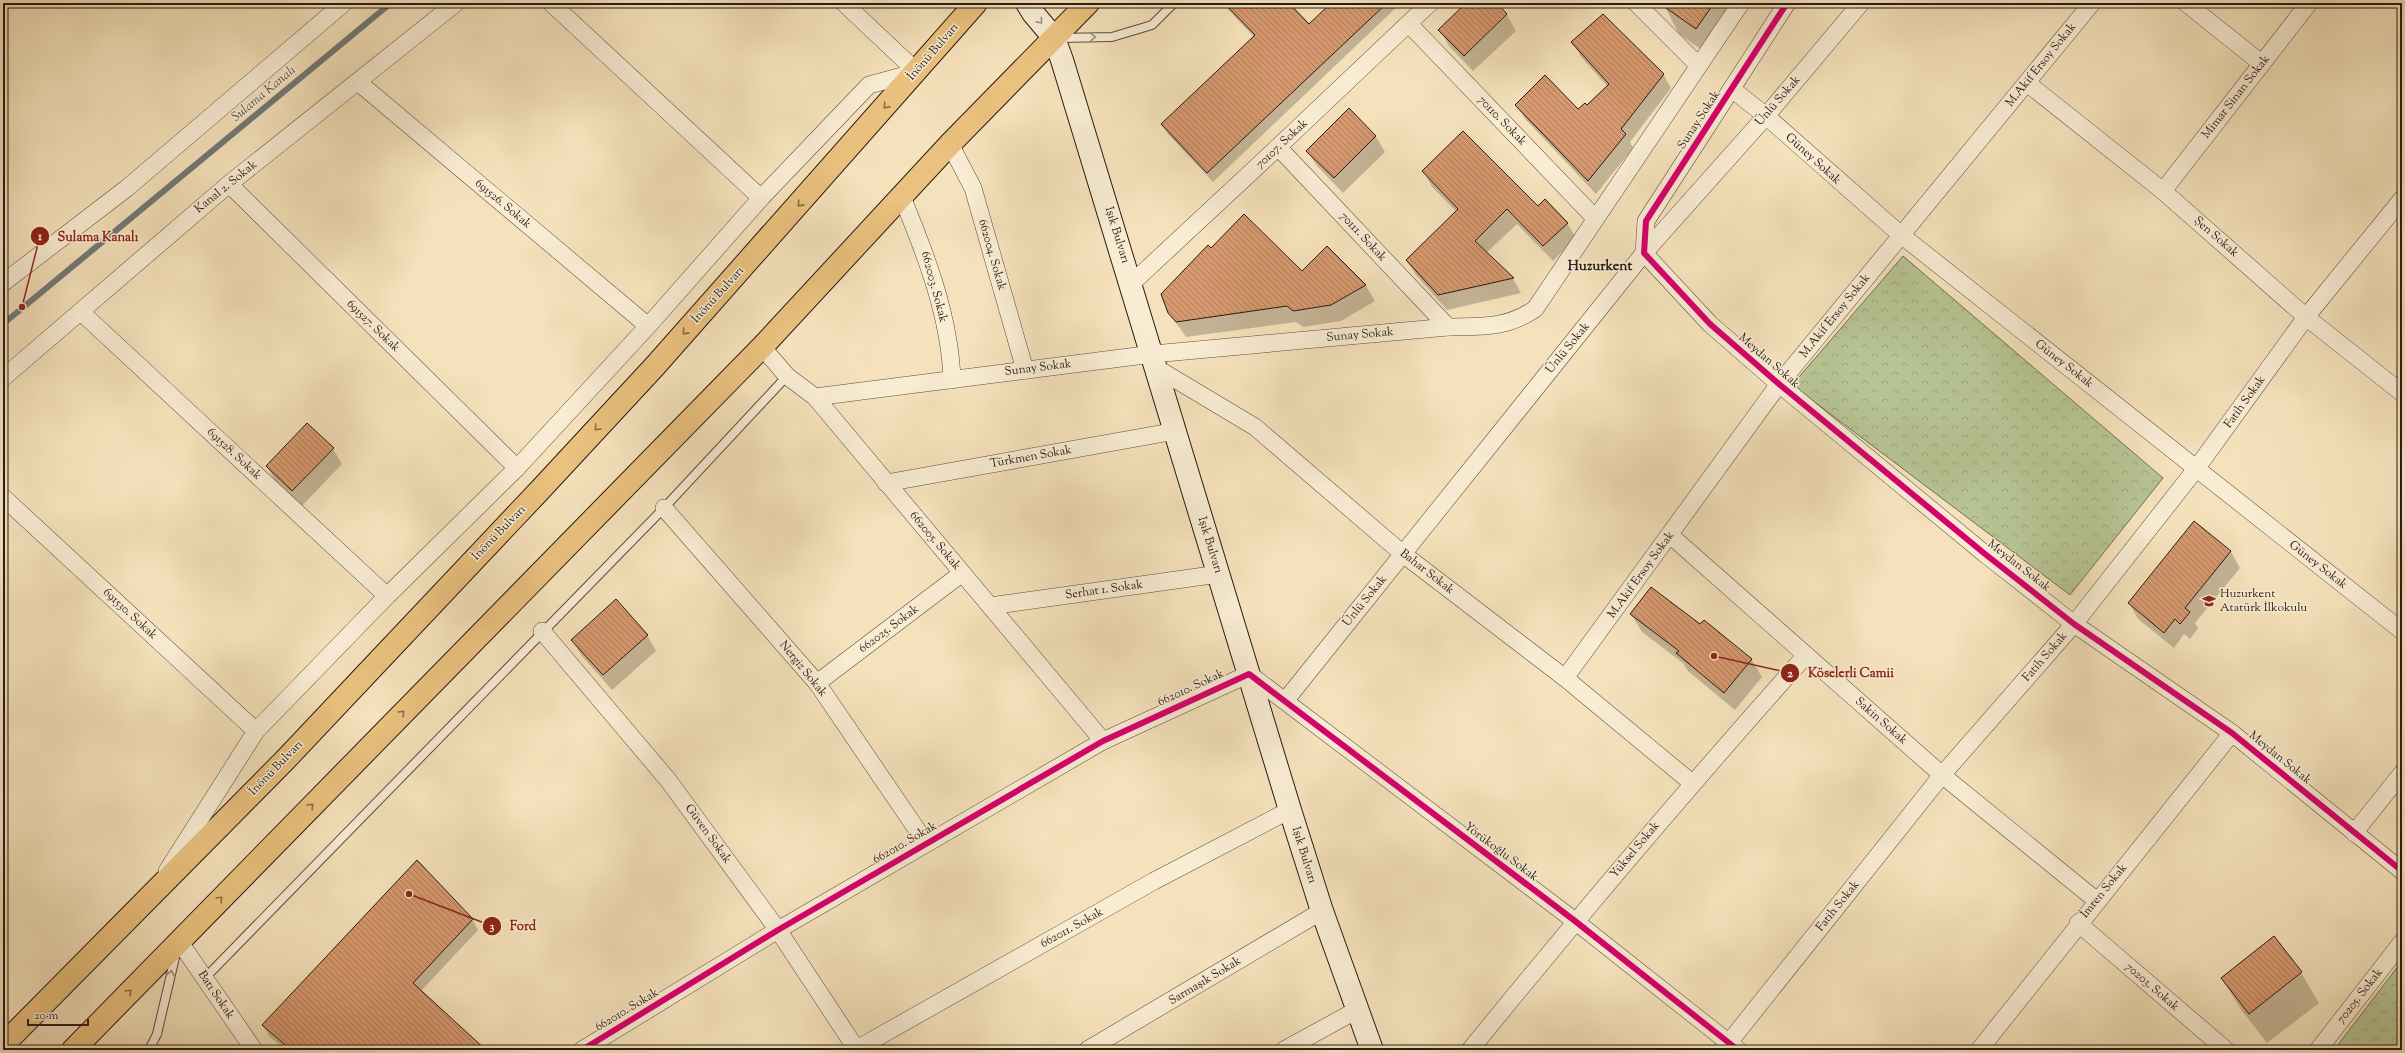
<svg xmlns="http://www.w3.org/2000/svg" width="2405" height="1053" font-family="'Sorts Mill Goudy',serif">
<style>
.forest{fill:url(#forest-crowns);stroke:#706f54}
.shadow{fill:#0003}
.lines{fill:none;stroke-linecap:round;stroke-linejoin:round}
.stream{stroke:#727a79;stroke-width:6}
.building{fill:url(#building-back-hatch);stroke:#281a14}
.lane-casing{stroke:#5b4c3e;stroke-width:10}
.street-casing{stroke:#5b4c3e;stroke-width:18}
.secondary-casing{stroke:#281a14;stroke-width:24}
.highway-casing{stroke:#281a14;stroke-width:24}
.lane{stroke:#f8ecd3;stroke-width:8}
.street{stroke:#f8ecd3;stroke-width:17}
.secondary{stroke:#f8ecd3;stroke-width:22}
.highway{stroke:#eac17e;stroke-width:22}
.cycleway-casing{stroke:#f8ecd3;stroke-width:8}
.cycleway{stroke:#d6006c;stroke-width:6}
.oneway{stroke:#9a8e7d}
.oneway2{stroke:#896e49}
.labels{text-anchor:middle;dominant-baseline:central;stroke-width:3;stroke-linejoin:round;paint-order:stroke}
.street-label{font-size:12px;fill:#281a14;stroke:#f8ecd3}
.poi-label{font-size:12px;fill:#281a14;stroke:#f8ecd3;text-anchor:start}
.water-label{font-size:13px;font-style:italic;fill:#53524f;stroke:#f8ecd3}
.quarter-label{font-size:14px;font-weight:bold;fill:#281a14;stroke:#f8ecd3}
.leader{fill:none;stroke:#8f2418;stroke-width:1.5}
.callout-dot{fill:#8f2418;stroke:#f8ecd3;stroke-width:1.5}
.mark-label{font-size:12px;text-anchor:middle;font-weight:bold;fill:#fff}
.callout-label{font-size:13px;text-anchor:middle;font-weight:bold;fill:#8f2418;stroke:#f8ecd3;stroke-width:3;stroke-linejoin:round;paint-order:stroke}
</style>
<defs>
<pattern id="forest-crowns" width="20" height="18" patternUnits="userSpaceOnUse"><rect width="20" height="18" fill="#b7c494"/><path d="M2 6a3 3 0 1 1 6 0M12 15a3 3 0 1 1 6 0" fill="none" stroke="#9da87f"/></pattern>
<pattern id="building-back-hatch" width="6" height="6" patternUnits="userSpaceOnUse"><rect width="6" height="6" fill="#d7996f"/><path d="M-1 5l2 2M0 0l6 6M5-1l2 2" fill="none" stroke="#ae7c5a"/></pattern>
</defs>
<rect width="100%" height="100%" fill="#f5e2bc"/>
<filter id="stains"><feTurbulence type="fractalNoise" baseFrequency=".005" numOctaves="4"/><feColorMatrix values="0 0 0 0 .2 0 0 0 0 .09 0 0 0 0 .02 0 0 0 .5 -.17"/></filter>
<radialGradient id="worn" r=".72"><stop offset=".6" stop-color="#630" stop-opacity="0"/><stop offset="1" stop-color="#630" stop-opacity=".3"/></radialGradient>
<g class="forest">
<polygon points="1903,256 2163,478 2070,595 1792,385"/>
<polygon points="2402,961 2402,1050 2334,1050"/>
</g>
<g class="shadow">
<polygon points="1222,3 1287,3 1309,26 1333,3 1401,3 1213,182 1168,134 1162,124 1254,37"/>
<polygon points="1468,3 1495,3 1507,15 1516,31 1473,71 1449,46 1440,30"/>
<polygon points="1663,3 1732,3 1741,19 1714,58 1679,34"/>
<polygon points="1573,43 1663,74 1671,88 1630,142 1633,148 1596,194 1525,119 1517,106 1578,110 1587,107 1608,87 1581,57"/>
<polygon points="1349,110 1376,137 1385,152 1343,193 1317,166 1307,151"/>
<polygon points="1424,172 1538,207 1567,223 1576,238 1553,261 1517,224 1486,253 1513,279 1521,293 1447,310 1416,275 1407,260 1457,212 1432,187"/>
<polygon points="1327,247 1366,286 1375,301 1341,321 1303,327 1296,322 1186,337 1169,313 1211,249 1302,272"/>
<polygon points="333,449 342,464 302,506 276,482 267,467"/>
<polygon points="2194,523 2231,552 2240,568 2195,623 2198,628 2190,639 2184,634 2174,648 2138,619 2129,603"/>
<polygon points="1631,614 1701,626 1751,659 1762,677 1735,710 1688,671 1683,663 1642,632"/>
<polygon points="647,635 656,651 612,690 582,656 572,640"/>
<polygon points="472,919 478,930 421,991 485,1050 286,1050 269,1036 263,1025"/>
<polygon points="2274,938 2301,973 2319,1003 2267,1043 2240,1008 2222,978"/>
</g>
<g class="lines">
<polyline class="stream" points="3,324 391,3"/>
</g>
<g class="building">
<polygon points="1224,3 1289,3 1309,24 1331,3 1387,3 1207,173 1161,124 1255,35"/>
<polygon points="1466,3 1497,3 1507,14 1464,56 1438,30"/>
<polygon points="1659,3 1714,3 1696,29"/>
<polygon points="1603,14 1664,74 1621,129 1626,134 1588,181 1515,105 1545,75 1578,109 1585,103 1587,105 1609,84 1571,42"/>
<polygon points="1349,108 1376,136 1334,178 1306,151"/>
<polygon points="1463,131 1538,206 1545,199 1568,223 1543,246 1507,209 1475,241 1514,278 1438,295 1406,260 1458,209 1422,171"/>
<polygon points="1244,214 1302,271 1327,246 1366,285 1331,305 1293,311 1287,306 1176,322 1168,313 1161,294 1208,245 1211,248"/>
<polygon points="307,423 334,448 292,491 266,466"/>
<polygon points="2194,521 2231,551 2185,608 2190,612 2180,624 2175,619 2164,633 2128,603"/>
<polygon points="1651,587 1700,624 1704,620 1752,659 1724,693 1676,653 1679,651 1630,614"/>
<polygon points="616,599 648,635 603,675 571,640"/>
<polygon points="417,860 473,919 413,983 486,1050 291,1050 262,1025"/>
<polygon points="2274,936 2302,972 2249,1014 2221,978"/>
</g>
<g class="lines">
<g class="lane-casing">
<g id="lane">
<polyline points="1059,38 1112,37 1152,25 1174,3"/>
<polyline points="205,978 664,508 787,376"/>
<polyline points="149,1050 157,1034 176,953"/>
</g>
</g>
<g class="street-casing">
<g id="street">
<polyline points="551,3 761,198"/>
<polyline points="844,3 917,72"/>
<polyline points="1636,3 1698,65"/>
<polyline points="1787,3 1646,221 1644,253 1710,324 1779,384 1985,554 2074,624 2232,733 2402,871"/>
<polyline points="2186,3 2261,63"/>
<polyline points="1409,24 1595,218"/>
<polyline points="358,82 648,326"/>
<polyline points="2027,83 2163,191 2306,317 2402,393"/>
<polyline points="1732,89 1766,116 1901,235 2402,631"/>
<polyline points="950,144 973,188 1025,370"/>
<polyline points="1278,147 1448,327"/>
<polyline points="229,184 517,468"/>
<polyline points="2163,191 2309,3"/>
<path d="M902,197c24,58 48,120 50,183"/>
<polyline points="3,283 127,188 344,3"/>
<polyline points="1132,283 1278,147 1430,3"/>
<polyline points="81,312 387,596"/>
<polyline points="762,347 787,376 815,397 1103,741"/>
<polyline points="1158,369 1255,427 1403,554 1565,678 1692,783"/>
<polyline points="3,378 229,184 456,3"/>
<path d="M815,397l338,-43 295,-27c34,-1 57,2 87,-18l206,-306"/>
<polyline points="886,483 1176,431"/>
<polyline points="3,497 256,731"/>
<polyline points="664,508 817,683 926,843"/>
<polyline points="1670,535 1942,775 2097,901"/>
<polyline points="990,606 1219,574"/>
<polyline points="542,631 668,780 778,930 857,1050"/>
<polyline points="1565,678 1779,384 2092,3"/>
<polyline points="817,683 961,574"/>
<polyline points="1285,701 1644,253 1766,116 1861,3"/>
<polyline points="2354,833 2402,773"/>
<polyline points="167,871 256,731 387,596 517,468 648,326 761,198 869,85 917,72"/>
<polyline points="2078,923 2226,1050"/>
<polyline points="179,941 254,1050"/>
<polyline points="582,1050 778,930 1103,741 1249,674 1575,921 1738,1050"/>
<polyline points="855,1050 1154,881 1290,810"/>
<polyline points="1087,1050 1322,911"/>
<polyline points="1284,1050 1357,1010"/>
<path d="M1470,1050c109,-134 221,-266 336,-395"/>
<polyline points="1723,1050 1942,775 2074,624 2196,469 2306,317 2402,199"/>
<polyline points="1979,1050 2232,733"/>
<polyline points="2318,1050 2402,942"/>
</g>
</g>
<g class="secondary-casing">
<polyline id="secondary" points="1027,3 1033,13 1054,38 1062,60 1290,810 1322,911 1372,1050"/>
</g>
<g class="highway-casing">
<g id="highway">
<polyline points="3,1045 286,759 540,490 655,366 976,3"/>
<polyline points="73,1050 762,347 950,144 1088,3"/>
</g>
</g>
<use href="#lane" class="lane"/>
<use href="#street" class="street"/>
<use href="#secondary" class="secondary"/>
<use href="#highway" class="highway"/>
<g class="cycleway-casing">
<g id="cycleway">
<polyline points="1787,3 1646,221 1644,253 1710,324 1779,384 1985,554 2074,624 2232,733 2402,871"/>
<polyline points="582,1050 778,930 1103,741 1249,674 1575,921 1738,1050"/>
</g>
</g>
<use href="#cycleway" class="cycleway"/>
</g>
<defs><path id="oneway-chevron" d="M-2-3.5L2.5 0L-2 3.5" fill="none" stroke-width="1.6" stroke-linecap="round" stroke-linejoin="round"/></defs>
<g class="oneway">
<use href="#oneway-chevron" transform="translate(1040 21) rotate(50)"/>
<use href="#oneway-chevron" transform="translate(1093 37) rotate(-1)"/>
<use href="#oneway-chevron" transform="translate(171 973) rotate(-77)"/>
</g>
<g class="oneway2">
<use href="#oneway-chevron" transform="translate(886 106) rotate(132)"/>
<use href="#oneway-chevron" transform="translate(800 204) rotate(132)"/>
<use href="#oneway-chevron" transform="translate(685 332) rotate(132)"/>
<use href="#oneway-chevron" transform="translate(597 428) rotate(133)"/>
<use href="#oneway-chevron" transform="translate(402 713) rotate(-45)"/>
<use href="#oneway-chevron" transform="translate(311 806) rotate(-46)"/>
<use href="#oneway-chevron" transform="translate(220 899) rotate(-46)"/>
<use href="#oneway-chevron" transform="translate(129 992) rotate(-46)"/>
</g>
<defs>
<g id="school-bare" transform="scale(1.08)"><path d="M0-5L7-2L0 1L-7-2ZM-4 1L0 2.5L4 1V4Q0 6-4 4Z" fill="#8f2418" stroke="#f8ecd3" stroke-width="2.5" paint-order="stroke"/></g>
</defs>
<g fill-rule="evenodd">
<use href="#school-bare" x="2209" y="601"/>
</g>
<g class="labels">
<g class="street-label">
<text transform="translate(933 52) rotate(-49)">İnönü Bulvarı</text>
<text transform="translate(2041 65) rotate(-51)">M.Akif Ersoy Sokak</text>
<text transform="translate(2236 97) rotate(-52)">Mimar Sinan Sokak</text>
<text transform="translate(1778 101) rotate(-49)">Ünlü Sokak</text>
<text transform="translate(1699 120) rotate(-57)">Sunay Sokak</text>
<text transform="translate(1502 121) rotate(46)">70110. Sokak</text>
<text transform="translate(1282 144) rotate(-43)">70107. Sokak</text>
<text transform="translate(1813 159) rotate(42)">Güney Sokak</text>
<text transform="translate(226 187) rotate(-39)">Kanal 2. Sokak</text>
<text transform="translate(503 204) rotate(40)">691526. Sokak</text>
<text transform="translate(1117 235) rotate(73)">Işık Bulvarı</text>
<text transform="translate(1363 237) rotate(47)">70111. Sokak</text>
<text transform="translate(2216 237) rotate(41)">Şen Sokak</text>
<text transform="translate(992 255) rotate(74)">662004. Sokak</text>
<text transform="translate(934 287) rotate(75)">662003. Sokak</text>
<text transform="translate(718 295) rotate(-48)">İnönü Bulvarı</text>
<text transform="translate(1835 316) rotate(-51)">M.Akif Ersoy Sokak</text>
<text transform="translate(373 326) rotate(44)">691527. Sokak</text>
<text transform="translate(1360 335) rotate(-5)">Sunay Sokak</text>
<text transform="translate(1568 348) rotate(-51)">Ünlü Sokak</text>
<text transform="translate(1769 361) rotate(41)">Meydan Sokak</text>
<text transform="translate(2064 364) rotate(38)">Güney Sokak</text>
<text transform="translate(1038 368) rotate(-7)">Sunay Sokak</text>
<text transform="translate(2245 402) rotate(-54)">Fatih Sokak</text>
<text transform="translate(234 454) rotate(43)">691528. Sokak</text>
<text transform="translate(1031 457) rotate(-10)">Türkmen Sokak</text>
<text transform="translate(499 533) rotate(-46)">İnönü Bulvarı</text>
<text transform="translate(935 541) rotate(50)">662005. Sokak</text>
<text transform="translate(1210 545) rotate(73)">Işık Bulvarı</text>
<text transform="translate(2318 565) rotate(38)">Güney Sokak</text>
<text transform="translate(2019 566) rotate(38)">Meydan Sokak</text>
<text transform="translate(1427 572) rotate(38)">Bahar Sokak</text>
<text transform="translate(1641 575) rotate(-54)">M.Akif Ersoy Sokak</text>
<text transform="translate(1104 590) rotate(-8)">Serhat 1. Sokak</text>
<text transform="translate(1365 601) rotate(-51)">Ünlü Sokak</text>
<text transform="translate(130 614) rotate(43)">691530. Sokak</text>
<text transform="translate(889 629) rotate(-37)">662025. Sokak</text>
<text transform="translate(2045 657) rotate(-49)">Fatih Sokak</text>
<text transform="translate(803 669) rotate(51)">Nergiz Sokak</text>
<text transform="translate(1191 688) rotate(-25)">662010. Sokak</text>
<text transform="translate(1881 721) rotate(41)">Sakin Sokak</text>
<text transform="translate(2280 758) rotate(39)">Meydan Sokak</text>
<text transform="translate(276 768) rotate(-46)">İnönü Bulvarı</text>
<text transform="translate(708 834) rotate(54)">Güven Sokak</text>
<text transform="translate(905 843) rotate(-30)">662010. Sokak</text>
<text transform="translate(1635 850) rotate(-50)">Yüksel Sokak</text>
<text transform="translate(1501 852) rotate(37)">Yörükoğlu Sokak</text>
<text transform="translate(1304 855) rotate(73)">Işık Bulvarı</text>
<text transform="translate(2104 891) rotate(-51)">İmren Sokak</text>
<text transform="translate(1838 906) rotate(-51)">Fatih Sokak</text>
<text transform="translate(1072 928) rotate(-29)">662011. Sokak</text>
<text transform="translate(1205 981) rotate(-31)">Sarmaşık Sokak</text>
<text transform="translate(2152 987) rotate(41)">70203. Sokak</text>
<text transform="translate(216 995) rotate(56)">Batı Sokak</text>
<text transform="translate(2360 996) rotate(-52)">70205. Sokak</text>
<text transform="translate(627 1010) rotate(-31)">662010. Sokak</text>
</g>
<g class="poi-label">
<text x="2220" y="594">Huzurkent<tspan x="2220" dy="14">Atatürk İlkokulu</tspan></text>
</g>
<g class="water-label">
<text transform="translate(264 94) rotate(-40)">Sulama Kanalı</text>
</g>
<g class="quarter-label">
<text x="1600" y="267">Huzurkent</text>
</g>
</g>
<path class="leader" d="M22 307L40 236M1714 656L1790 673M409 894L492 926"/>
<g class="callout-dot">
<circle cx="22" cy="307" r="4"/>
<circle cx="1714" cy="656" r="4"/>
<circle cx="409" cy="894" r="4"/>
<circle cx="40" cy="236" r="10"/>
<circle cx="1790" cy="673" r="10"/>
<circle cx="492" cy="926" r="10"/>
</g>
<g class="mark-label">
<text x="40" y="240">1</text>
<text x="1790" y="677">2</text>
<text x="492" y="930">3</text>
</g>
<g class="callout-label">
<text x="98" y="241">Sulama Kanalı</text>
<text x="1851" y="677">Köselerli Camii</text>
<text x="523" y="930">Ford</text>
</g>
<rect width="2405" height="1053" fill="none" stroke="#f5e2bc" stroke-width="16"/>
<rect x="4" y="4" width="2397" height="1045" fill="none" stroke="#281a14" stroke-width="2"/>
<rect x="8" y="8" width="2389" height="1037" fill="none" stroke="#281a14"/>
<path d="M28 1019v6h60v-6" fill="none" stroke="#281a14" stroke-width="2"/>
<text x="34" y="1019" font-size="12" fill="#281a14" stroke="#f8ecd3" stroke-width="3" paint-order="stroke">20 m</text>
<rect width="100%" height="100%" filter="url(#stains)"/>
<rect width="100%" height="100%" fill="url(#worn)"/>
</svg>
